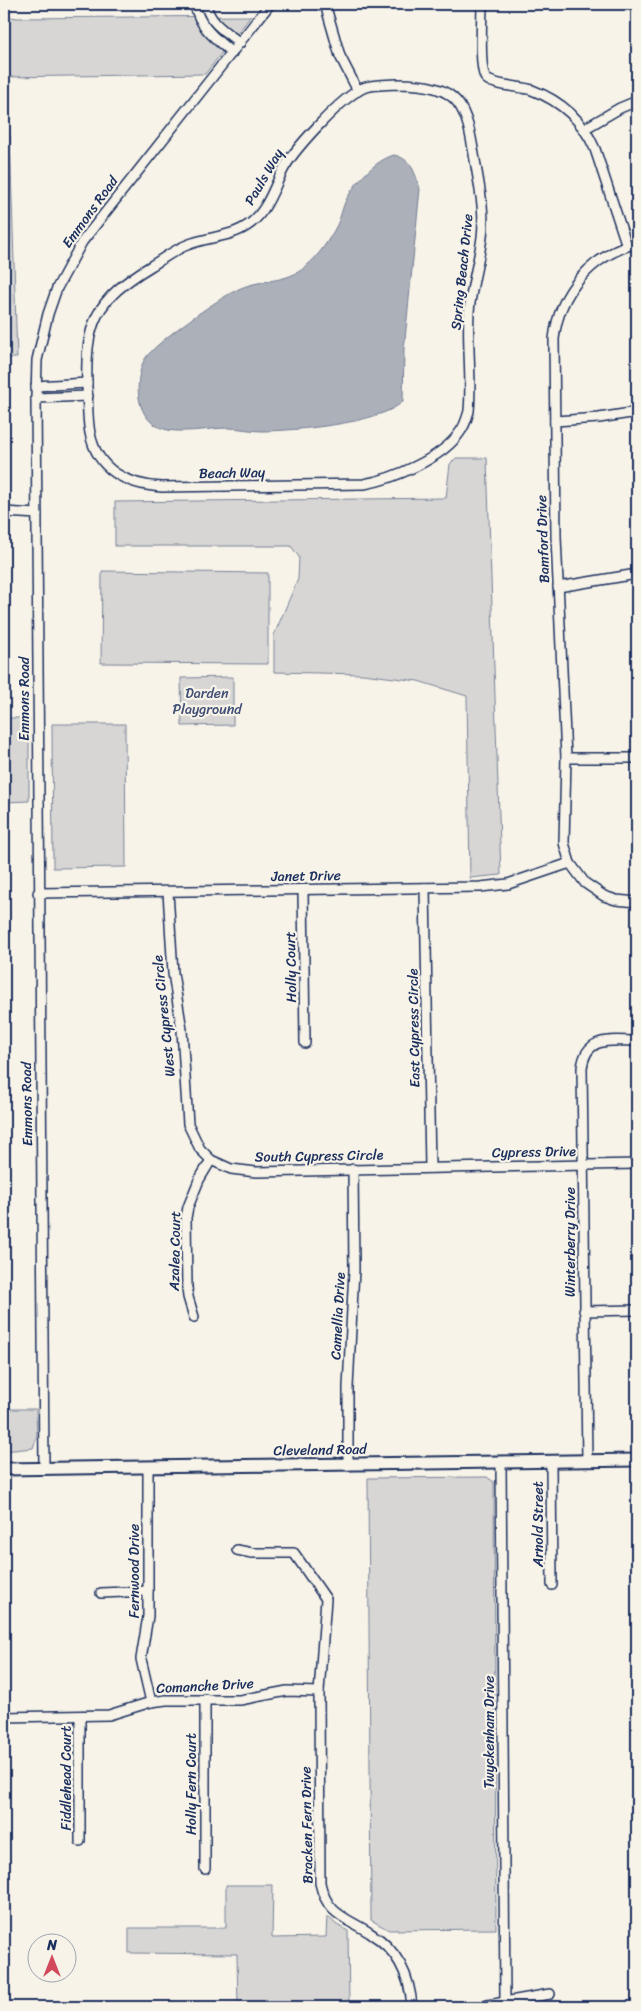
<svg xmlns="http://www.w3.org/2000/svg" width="641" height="2011" font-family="Sriracha,sans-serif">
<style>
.green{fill:#d7d6d4;stroke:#798299}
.water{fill:#acb0b9;stroke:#727c95}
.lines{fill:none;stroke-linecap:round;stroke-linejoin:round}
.minor-casing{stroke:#1b2f5e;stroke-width:12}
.secondary-casing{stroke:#1b2f5e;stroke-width:15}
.minor{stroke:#f7f3e8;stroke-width:9}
.secondary{stroke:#f7f3e8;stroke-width:11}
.labels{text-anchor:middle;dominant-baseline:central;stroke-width:4.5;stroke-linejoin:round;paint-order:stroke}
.street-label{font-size:14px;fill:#1b2f5e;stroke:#f7f3e8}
.park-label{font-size:14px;fill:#415076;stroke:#f7f3e8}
</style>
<rect width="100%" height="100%" fill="#f7f3e8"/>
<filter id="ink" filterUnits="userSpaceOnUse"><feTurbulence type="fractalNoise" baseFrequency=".02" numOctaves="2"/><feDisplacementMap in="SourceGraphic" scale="10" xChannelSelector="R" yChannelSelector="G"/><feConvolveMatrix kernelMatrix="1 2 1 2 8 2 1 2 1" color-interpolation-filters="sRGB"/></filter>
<g filter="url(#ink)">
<g class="green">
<polygon points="4,16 17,18 251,16 205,74 4,77"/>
<polygon points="4,135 10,135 17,358 4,358"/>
<polygon points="456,458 487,458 501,875 470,878 467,696 418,681 363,674 274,672 274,635 298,579 299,557 291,546 115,546 115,502 446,498 450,464"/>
<polygon points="102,571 268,573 268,664 101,663"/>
<polygon points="233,677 233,725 182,726 181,678"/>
<polygon points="4,718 29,718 29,801 4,802"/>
<polygon points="125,724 126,867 53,868 52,724"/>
<polygon points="4,1409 36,1409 37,1437 33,1448 4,1451"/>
<polygon points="487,1477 494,1482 496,1929 389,1930 371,1920 368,1478"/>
<polygon points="226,1885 273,1885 272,1938 326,1937 327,1916 337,1925 348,1931 349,2007 238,2007 237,1954 129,1953 129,1928 226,1928"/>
</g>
<path class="water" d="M394,155c18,4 21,18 26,34l-16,160 -1,52c-19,22 -110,30 -141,30 -11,0 -23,-3 -34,-3 -18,0 -51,7 -67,0 -20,-8 -25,-31 -22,-51 1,-5 3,-14 6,-18 9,-16 78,-64 96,-71 21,-9 46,-5 64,-21 14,-11 24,-27 32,-42 4,-8 5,-17 9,-25 10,-18 28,-39 48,-45z"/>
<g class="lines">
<g class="minor-casing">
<g id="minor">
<path d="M195,4c3,22 21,35 37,49"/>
<path d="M206,4c3,19 20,28 34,39"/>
<polyline points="325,4 340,56 358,91"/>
<path d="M482,4c0,15 -3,61 3,73 5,9 36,9 47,13 29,11 51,31 63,59l32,97"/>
<path d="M397,84c67,0 69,23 79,82 4,24 9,47 6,71 -3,25 -11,50 -13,75 -2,33 3,66 0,99 -2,7 -4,15 -9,21 -17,26 -67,47 -96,52l-202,3c-35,-2 -65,-17 -72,-54 -3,-15 -2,-31 -3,-46 -2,-64 8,-87 64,-121 12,-7 23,-16 36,-21 21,-9 45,-7 64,-22 16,-13 22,-33 31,-51 10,-21 60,-75 81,-84 10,-4 23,-3 34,-4z"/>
<polyline points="584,129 620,108 637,101"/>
<path d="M637,243c-45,12 -78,49 -83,96l2,198 10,221 -2,85 6,20 15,20 19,13 12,4 21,2"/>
<polyline points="36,386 87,383"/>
<polyline points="36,398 88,396"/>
<polyline points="555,421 599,418 637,412"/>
<polyline points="4,512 37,514"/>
<polyline points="558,587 637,574"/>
<polyline points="566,758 637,758"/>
<polyline points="425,888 430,1168"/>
<polyline points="303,890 305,1043"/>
<polyline points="168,892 173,973 182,1030 188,1124 200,1149 211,1160 231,1169 256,1172 637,1164"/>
<polyline points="38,893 480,887 508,884 570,863"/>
<polyline points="584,1311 637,1310"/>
<polyline points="194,1317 188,1297 187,1287 186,1218 188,1207 199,1180 211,1160"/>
<path d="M587,1461l-5,-393c4,-33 29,-27 55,-27"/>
<polyline points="551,1462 552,1585"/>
<polyline points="501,1463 505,2001"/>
<polyline points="348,1465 348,1387 354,1270 353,1169"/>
<polyline points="148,1467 148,1616 141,1659 151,1702"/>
<polyline points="44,1469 36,398 37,360 48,314 57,288 82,242 270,4"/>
<path d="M237,1550l15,3h42l32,46 -7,93 1,191c7,32 25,34 50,50 27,16 40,43 42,74"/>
<polyline points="101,1593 148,1591"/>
<polyline points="205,1699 205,1869"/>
<polyline points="80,1716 80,1841"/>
<polyline points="4,1717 109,1715 151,1702 166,1700 240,1700 287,1691 319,1692"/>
<polyline points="476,2007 550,1994"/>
</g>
</g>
<g class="secondary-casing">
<polyline id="secondary" points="4,1469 637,1460"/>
</g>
<use href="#minor" class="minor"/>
<use href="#secondary" class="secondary"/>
</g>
</g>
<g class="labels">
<g class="street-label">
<text transform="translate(264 177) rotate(-60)">Pauls Way</text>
<text transform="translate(90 212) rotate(-54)">Emmons Road</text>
<text transform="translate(462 272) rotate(-84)">Spring Beach Drive</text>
<text transform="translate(232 473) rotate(-1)">Beach Way</text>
<text transform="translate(543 539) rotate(-92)">Bamford Drive</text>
<text transform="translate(24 699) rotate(-90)">Emmons Road</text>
<text transform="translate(306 876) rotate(-1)">Janet Drive</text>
<text transform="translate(291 967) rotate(-91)">Holly Court</text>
<text transform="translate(164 1016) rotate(-96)">West Cypress Circle</text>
<text transform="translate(414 1028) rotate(-91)">East Cypress Circle</text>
<text transform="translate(27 1104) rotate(-91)">Emmons Road</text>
<text transform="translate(534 1152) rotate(-1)">Cypress Drive</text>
<text transform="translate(319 1156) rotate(-1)">South Cypress Circle</text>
<text transform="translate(570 1242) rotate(-90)">Winterberry Drive</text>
<text transform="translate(175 1251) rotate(-89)">Azalea Court</text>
<text transform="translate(338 1316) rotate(-87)">Camellia Drive</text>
<text transform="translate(320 1450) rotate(-1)">Cleveland Road</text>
<text transform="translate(538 1524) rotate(-90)">Arnold Street</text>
<text transform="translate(134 1571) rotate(-90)">Fernwood Drive</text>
<text transform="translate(205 1686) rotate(-3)">Comanche Drive</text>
<text transform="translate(489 1732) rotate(-90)">Twyckenham Drive</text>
<text transform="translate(66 1778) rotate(-90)">Fiddlehead Court</text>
<text transform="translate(191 1784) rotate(-90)">Holly Fern Court</text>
<text transform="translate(307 1825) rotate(-91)">Bracken Fern Drive</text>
</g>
<g class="park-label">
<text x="207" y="693">Darden<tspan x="207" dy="16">Playground</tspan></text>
</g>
</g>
<rect width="641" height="2011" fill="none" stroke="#f7f3e8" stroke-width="20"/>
<rect x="10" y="10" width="621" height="1991" fill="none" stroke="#1b2f5e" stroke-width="2" filter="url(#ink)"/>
<g transform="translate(52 1958)"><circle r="24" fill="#f7f3e8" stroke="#9fa5b1"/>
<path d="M0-4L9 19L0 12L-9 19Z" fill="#d1495b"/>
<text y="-8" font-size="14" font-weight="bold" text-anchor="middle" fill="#1b2f5e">N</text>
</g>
</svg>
